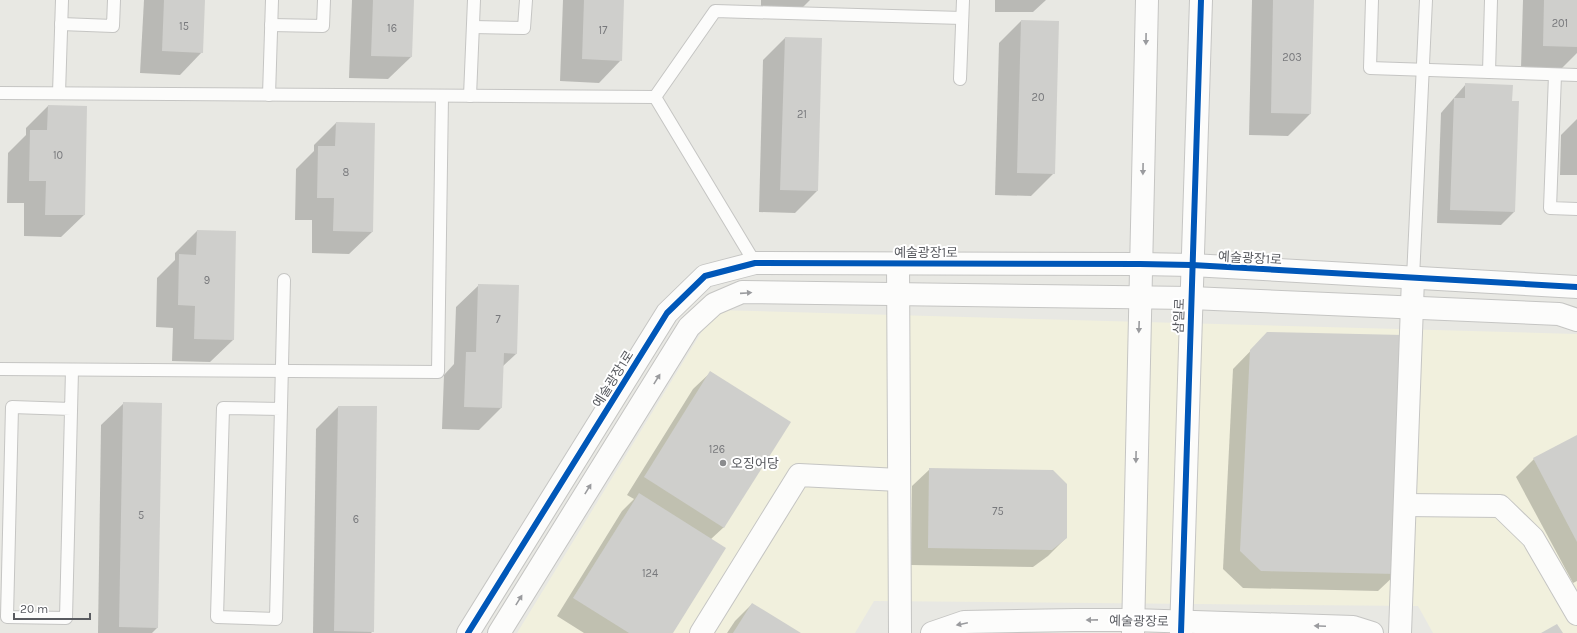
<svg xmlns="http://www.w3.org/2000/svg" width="1577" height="633" font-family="Karla,'Noto Sans KR',sans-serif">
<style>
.commercial{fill:#f1f0dd}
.shadow{fill:#0003}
.building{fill:#cfcfcc}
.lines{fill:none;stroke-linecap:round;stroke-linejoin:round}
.service-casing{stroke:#c5c5c3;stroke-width:14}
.minor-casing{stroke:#c5c5c3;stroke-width:24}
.tertiary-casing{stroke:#c5c5c3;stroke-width:24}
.service{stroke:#fcfcfb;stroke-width:12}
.minor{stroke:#fcfcfb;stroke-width:22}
.tertiary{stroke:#fcfcfb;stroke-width:22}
.cycleway-casing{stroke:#fff;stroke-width:8}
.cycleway{stroke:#0057b8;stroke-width:6}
.oneway{fill:#9a9b9e}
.poi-dot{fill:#8b8c8e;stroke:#fff;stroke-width:1.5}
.labels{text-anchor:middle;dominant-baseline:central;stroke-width:4;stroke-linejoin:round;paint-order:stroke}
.number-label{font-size:11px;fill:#78797c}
.street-label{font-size:13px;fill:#595b60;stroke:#fff}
.poi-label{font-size:13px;fill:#595b60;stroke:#fff;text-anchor:start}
</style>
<rect width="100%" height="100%" fill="#e8e8e3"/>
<polygon class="commercial" points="715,310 1577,334 1577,633 1433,633 1418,606 874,601 855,633 517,633"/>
<g class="shadow">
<polygon points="144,0 204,0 202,52 180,75 140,73"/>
<polygon points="352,0 413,0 411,57 388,79 349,78"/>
<polygon points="563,0 623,0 621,60 599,83 560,81"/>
<polygon points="761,0 810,0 800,10 761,9"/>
<polygon points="995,0 1046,0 1033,12 995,12"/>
<polygon points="1252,0 1313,0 1310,114 1288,136 1249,135"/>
<polygon points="1523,0 1577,0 1577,53 1561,69 1521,68"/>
<polygon points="1021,21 1054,173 1031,196 995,195 999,43"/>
<polygon points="785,38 817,191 795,213 759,212 763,60"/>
<polygon points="1466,84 1511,102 1514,212 1501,225 1437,223 1441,113"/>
<polygon points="48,106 86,107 84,215 61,237 24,236 24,203 7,203 8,153 26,135 26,128"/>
<polygon points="1577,119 1577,175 1560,175 1561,135"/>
<polygon points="336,123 372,232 349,254 312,253 312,220 295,220 296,169 314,151 314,145"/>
<polygon points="197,231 233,340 210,362 172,361 173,328 156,327 157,278 175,260 175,253"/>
<polygon points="479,285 516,354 502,367 501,408 479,430 442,429 444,375 454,364 456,307"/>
<polygon points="1268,333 1396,574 1378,591 1243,588 1223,569 1233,369"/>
<polygon points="711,372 724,527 711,539 672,633 584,633 557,616 622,511 634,499 627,495 693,389"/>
<polygon points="124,403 157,628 152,633 98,633 101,425"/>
<polygon points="338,407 373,631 371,633 313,633 316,429"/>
<polygon points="1577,436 1577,581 1573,583 1516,477 1534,459"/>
<polygon points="930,469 1066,538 1048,556 1033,567 911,565 912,486"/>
<polygon points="752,604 799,633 727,633 735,621"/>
</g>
<g class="building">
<polygon points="164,0 205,0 203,53 162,51"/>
<polygon points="373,0 414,0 412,57 371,56"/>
<polygon points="584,0 624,0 622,61 582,59"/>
<polygon points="1273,0 1314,0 1311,114 1271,113"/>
<polygon points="1544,0 1577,0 1577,47 1543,46"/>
<polygon points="1021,20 1059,21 1055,174 1017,173"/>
<polygon points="785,37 822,38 818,191 780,190"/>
<polygon points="1465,83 1513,85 1512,101 1519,101 1515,212 1450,210 1454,98 1465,98"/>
<polygon points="48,105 87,106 85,215 45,215 46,181 29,181 30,130 47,130"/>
<polygon points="336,122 375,123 373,232 333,231 334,198 317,198 318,146 335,146"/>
<polygon points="197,230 236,231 234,340 194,339 195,306 178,305 179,254 196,255"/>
<polygon points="478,284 519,285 517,354 504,353 502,408 464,407 466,352 476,352"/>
<polygon points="1267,332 1403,335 1397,574 1261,571 1240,551 1250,350"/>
<polygon points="710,371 791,422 724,528 644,477"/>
<polygon points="123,402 162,403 158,628 119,627"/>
<polygon points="338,406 377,406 374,632 334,631"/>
<polygon points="1577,435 1577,542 1533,458"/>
<polygon points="929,468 1053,470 1067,484 1067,538 1052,550 928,548"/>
<polygon points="639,493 726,548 673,633 629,633 573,598"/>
<polygon points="752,603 801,633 733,633"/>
<polygon points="1557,624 1563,633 1541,633"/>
</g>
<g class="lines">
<g class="service-casing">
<g id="service">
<polyline points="1372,0 1370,68 1577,75"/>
<polyline points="61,24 113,26 114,0"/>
<polyline points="271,25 323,26 324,0"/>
<polyline points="473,27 524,28 526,0"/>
<polyline points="1489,72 1491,0"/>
<polyline points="1555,75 1550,208 1577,209"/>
<polyline points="960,79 963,0"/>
<polyline points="0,93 655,97 755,263"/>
<polyline points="59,93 62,0"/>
<polyline points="269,95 272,0"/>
<polyline points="470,96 474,0"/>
<polyline points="655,97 715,11 962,18"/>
<polyline points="1413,278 1426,0"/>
<polyline points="0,369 438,372 442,96"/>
<polyline points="71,409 12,407 7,617 66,618 72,370"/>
<polyline points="281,409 223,408 217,617 276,619 284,280"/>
</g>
</g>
<g class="minor-casing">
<g id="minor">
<polyline points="898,263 900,633"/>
<polyline points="1405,505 1500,506 1533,538 1577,614"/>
<polyline points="701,633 799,475 899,480"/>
<polyline points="932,633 964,622 1076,620 1133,620 1353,627 1372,633"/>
<polyline points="1400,633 1413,278"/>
</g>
</g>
<g class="tertiary-casing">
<g id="tertiary">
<polyline points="468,633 667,313 705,276 755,263 1140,264 1192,265 1577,287"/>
<polyline points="499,633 689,327 714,304 742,292 1191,298 1559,314 1577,320"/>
<polyline points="1133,633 1147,0"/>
<polyline points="1181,633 1201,0"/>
</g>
</g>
<use href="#service" class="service"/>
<use href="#minor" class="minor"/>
<use href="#tertiary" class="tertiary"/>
<g class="cycleway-casing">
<g id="cycleway">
<polyline points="468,633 667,313 705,276 755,263 1140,264 1192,265 1577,287"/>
<polyline points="1181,633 1201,0"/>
</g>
</g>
<use href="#cycleway" class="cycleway"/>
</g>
<defs><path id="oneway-solid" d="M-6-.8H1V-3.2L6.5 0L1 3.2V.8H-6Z"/></defs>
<g class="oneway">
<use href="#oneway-solid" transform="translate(1146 39) rotate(91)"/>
<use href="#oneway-solid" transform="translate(1143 169) rotate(91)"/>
<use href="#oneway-solid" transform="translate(746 293) rotate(-4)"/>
<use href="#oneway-solid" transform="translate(1139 327) rotate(92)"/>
<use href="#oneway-solid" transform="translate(657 379) rotate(-58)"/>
<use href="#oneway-solid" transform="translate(1136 457) rotate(91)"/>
<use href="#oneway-solid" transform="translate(588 489) rotate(-58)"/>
<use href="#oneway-solid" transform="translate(519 600) rotate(-58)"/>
<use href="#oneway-solid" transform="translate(1092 620) rotate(179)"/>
<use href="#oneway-solid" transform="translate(962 624) rotate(168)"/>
<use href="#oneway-solid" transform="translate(1320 626) rotate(-178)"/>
</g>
<circle class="poi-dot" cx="723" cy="463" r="4"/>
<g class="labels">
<g class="number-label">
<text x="1560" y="23">201</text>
<text x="184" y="26">15</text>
<text x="392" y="28">16</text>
<text x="603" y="30">17</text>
<text x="1292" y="57">203</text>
<text x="1038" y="97">20</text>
<text x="802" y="114">21</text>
<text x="58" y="155">10</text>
<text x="346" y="172">8</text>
<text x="207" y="280">9</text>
<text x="498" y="319">7</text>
<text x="717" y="449">126</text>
<text x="998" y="511">75</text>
<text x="141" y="515">5</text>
<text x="356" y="519">6</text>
<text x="650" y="573">124</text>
</g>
<g class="street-label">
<text x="926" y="252">예술광장1로</text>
<text transform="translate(1250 258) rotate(3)">예술광장1로</text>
<text transform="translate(1179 316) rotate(-88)">삼일로</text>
<text transform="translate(613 379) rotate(-58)">예술광장1로</text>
<text transform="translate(1139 621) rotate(1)">예술광장로</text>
</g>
<g class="poi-label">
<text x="731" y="463">오징어당</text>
</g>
</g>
<path d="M14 613v6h76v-6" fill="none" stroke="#595b60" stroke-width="2"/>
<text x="20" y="613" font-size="12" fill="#595b60" stroke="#ffffff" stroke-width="3" paint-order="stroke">20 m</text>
</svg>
